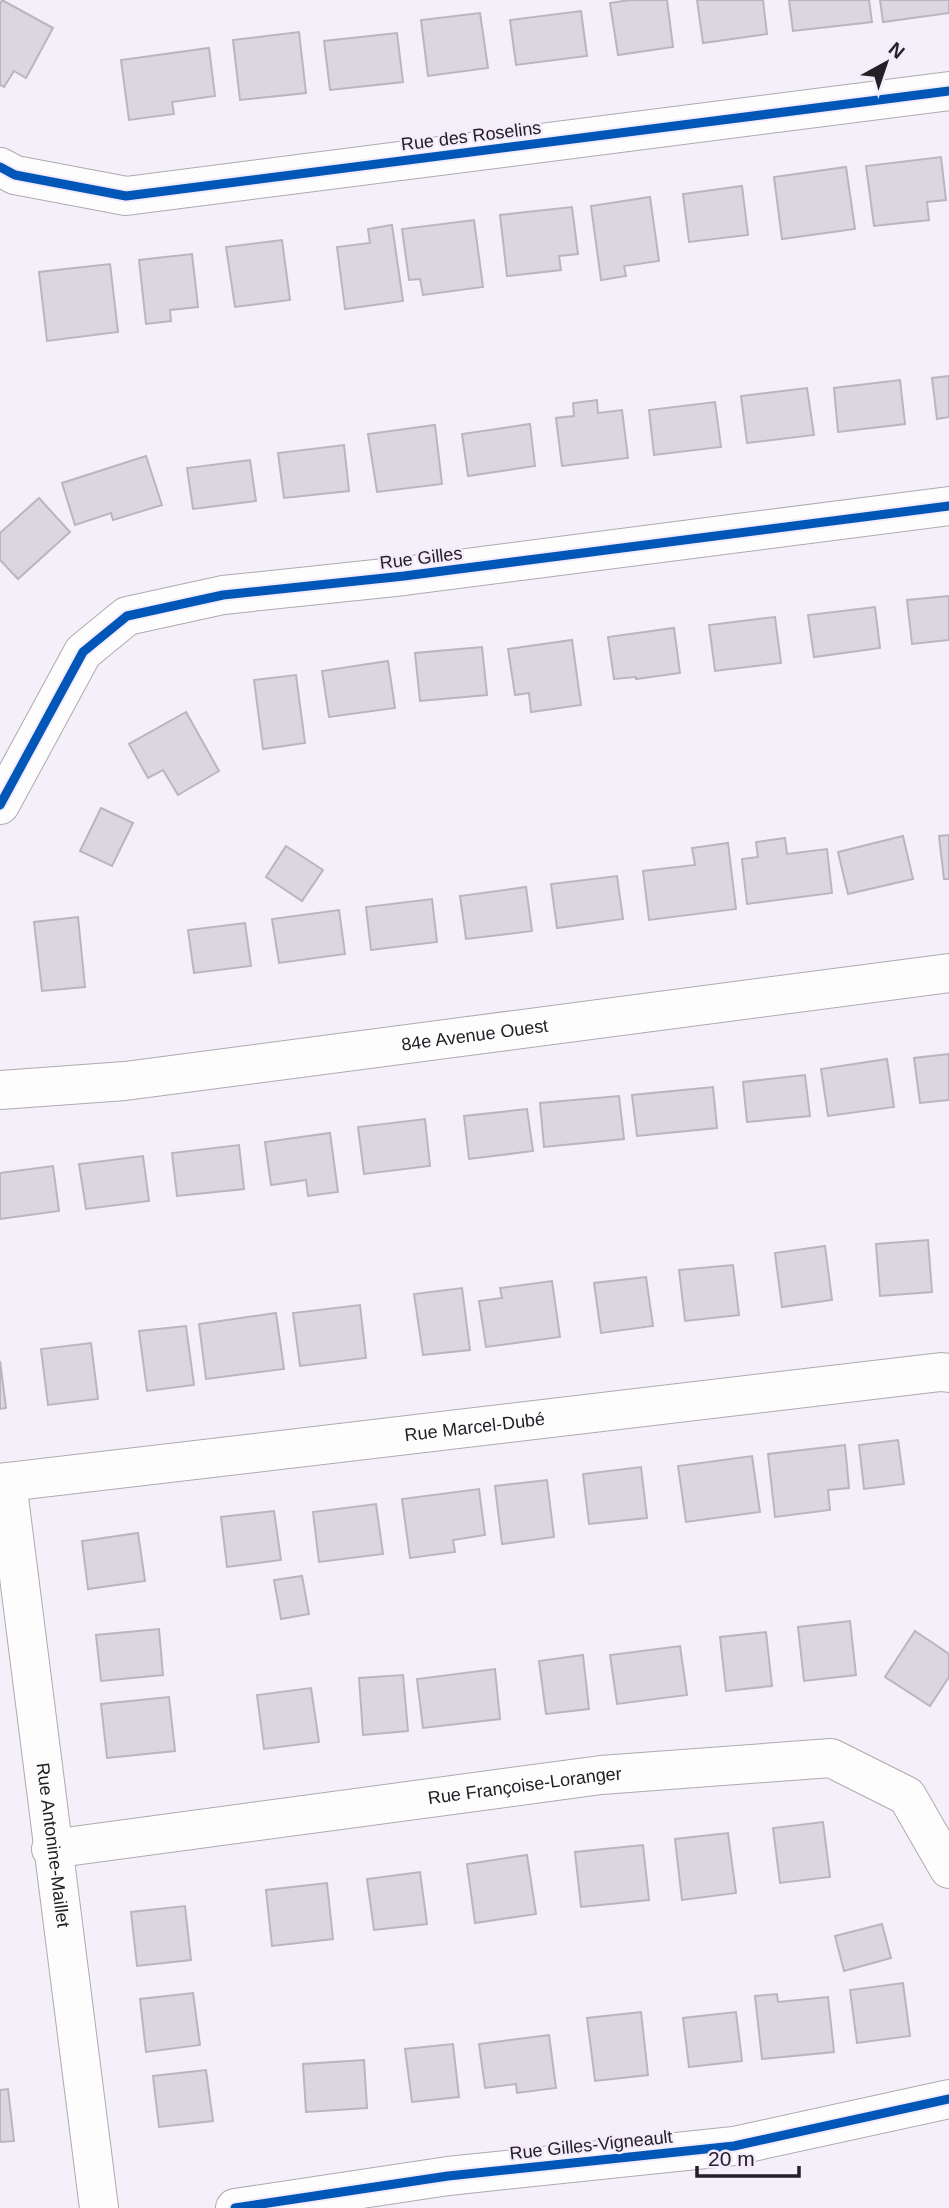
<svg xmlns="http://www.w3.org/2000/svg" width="949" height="2208" font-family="Arial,sans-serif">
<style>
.building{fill:#dbd7df;stroke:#bab6bd;stroke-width:2}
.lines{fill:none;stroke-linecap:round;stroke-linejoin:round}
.street-casing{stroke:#aeaab1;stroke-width:40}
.street{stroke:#fdfdfe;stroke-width:38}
.cycleway-casing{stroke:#f4ebfc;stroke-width:13}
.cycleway{stroke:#0057b8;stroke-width:9}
.labels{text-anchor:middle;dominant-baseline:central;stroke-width:5;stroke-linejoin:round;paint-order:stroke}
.street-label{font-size:18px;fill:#242026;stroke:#f4ebfc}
</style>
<rect width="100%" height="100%" fill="#f4eff8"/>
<g class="building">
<polygon points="2,0 53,28 26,78 14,71 4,87 0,85 0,5"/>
<polygon points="630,0 667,0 673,47 618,55 610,3"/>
<polygon points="697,0 763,0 767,34 703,43"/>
<polygon points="789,0 869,0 872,22 793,31"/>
<polygon points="880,0 949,0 949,13 883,22"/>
<polygon points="581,11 587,56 516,65 510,20"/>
<polygon points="480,13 488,68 428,76 421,20"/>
<polygon points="299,32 306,93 240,100 233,40"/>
<polygon points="397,33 403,82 330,90 324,41"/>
<polygon points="209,48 215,96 172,102 174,114 129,120 121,60"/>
<polygon points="941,157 946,200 927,202 929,220 874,226 866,166"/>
<polygon points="846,167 855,229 782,239 774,177"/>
<polygon points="742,186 748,235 689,242 683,194"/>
<polygon points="650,197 659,261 624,266 626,276 601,280 591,206"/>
<polygon points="572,207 578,254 559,256 561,270 507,276 500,215"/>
<polygon points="474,220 483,287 423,295 420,279 409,280 402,229"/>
<polygon points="392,225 403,301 345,309 337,247 370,243 368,229"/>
<polygon points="282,240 290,300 235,307 226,247"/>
<polygon points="192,254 198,307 170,310 171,321 146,324 139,260"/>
<polygon points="110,264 118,332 47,341 39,272"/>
<polygon points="949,376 949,417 937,419 932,378"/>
<polygon points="900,380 905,424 838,432 834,388"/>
<polygon points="807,388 814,435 747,443 741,396"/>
<polygon points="597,400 598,413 622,410 628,458 562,466 556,418 574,416 573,403"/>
<polygon points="715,402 721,447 654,455 649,410"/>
<polygon points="530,424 535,466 468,476 462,434"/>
<polygon points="435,425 442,484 377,492 368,434"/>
<polygon points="344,445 349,491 284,498 278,453"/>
<polygon points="146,456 162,505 113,520 111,513 75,525 62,483"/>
<polygon points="250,460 256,501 193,509 187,468"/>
<polygon points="39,498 70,532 18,579 0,560 0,533"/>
<polygon points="949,596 949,640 912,644 907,600"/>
<polygon points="875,607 880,648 814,657 808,615"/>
<polygon points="775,617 781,663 715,671 709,625"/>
<polygon points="674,628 680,673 636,679 636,677 614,679 608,637"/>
<polygon points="572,640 581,705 531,712 529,693 515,695 508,649"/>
<polygon points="482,647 487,695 420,701 415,653"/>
<polygon points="388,661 395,708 329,717 322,671"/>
<polygon points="296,675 305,743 263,749 254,680"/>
<polygon points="186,712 219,771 178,795 163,770 148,778 129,744"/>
<polygon points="101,808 133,823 112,866 80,851"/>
<polygon points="949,835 949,879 944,879 939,836"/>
<polygon points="903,836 913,879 848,894 838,852"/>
<polygon points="785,838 787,854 827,849 832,893 747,904 742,859 758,857 756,842"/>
<polygon points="728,843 736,909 649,920 643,871 695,865 692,848"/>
<polygon points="286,846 323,870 302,901 266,877"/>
<polygon points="617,876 623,919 557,928 551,884"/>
<polygon points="526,887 532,931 466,939 460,896"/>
<polygon points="432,899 437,942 371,950 366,907"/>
<polygon points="339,910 345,954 279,963 272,919"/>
<polygon points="78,917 85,987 42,991 34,922"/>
<polygon points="245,923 251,966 194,973 188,930"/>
<polygon points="949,1054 949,1100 920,1103 914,1058"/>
<polygon points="887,1059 894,1107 828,1116 821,1069"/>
<polygon points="805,1075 810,1116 747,1122 743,1082"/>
<polygon points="713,1087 717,1128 637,1136 632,1095"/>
<polygon points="619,1096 624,1139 544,1147 540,1103"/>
<polygon points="527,1109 533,1151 469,1159 464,1116"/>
<polygon points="425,1119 430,1166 364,1174 358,1127"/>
<polygon points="330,1133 338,1192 308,1196 306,1180 271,1185 265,1142"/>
<polygon points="239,1145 244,1189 177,1196 172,1153"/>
<polygon points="143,1156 149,1201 86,1209 79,1164"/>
<polygon points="53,1166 59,1211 0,1219 0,1173"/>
<polygon points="928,1240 932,1292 880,1296 876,1244"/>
<polygon points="825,1246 832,1300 782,1307 775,1253"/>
<polygon points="733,1265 739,1315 685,1321 679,1270"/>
<polygon points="646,1277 653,1326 601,1333 594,1283"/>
<polygon points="552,1281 560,1337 486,1347 479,1301 502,1298 500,1288"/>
<polygon points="462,1288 470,1350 423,1355 414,1294"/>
<polygon points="360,1305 366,1358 300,1366 293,1313"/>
<polygon points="276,1313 284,1369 206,1379 199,1324"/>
<polygon points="186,1326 194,1385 147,1391 139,1331"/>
<polygon points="91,1343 98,1399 48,1405 41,1349"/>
<polygon points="0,1361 6,1408 0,1409"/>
<polygon points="898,1440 904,1484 864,1489 859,1445"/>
<polygon points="845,1445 849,1488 828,1490 830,1510 775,1517 768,1454"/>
<polygon points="752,1456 760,1512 686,1522 678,1466"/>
<polygon points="641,1467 647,1518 589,1524 583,1474"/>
<polygon points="547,1480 554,1537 502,1544 495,1486"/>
<polygon points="479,1489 485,1535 453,1540 455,1552 410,1558 402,1499"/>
<polygon points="376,1504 383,1554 319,1562 313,1512"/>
<polygon points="274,1511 281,1560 227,1567 221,1517"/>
<polygon points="138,1533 145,1581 88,1589 82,1541"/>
<polygon points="302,1576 309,1614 281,1619 274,1580"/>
<polygon points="850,1621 856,1675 804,1681 798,1627"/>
<polygon points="159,1629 163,1675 101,1681 96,1635"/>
<polygon points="915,1631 949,1654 949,1677 930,1706 885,1677"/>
<polygon points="766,1632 772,1686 726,1691 720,1637"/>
<polygon points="680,1646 687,1695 617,1704 610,1655"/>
<polygon points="583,1655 589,1709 546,1714 539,1661"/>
<polygon points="495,1669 500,1719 423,1728 417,1679"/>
<polygon points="403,1675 408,1731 363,1735 359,1678"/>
<polygon points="311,1688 319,1742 264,1749 257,1695"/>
<polygon points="169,1697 175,1751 107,1758 101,1704"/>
<polygon points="823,1822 830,1877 780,1883 773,1828"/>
<polygon points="728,1833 736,1893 682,1900 675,1839"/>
<polygon points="643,1845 649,1900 581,1907 575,1852"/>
<polygon points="527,1855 536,1914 475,1923 467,1864"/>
<polygon points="420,1872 427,1924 374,1930 367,1879"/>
<polygon points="327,1883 333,1939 272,1946 266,1890"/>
<polygon points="185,1906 191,1960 137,1966 131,1912"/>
<polygon points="882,1924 891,1958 844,1971 835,1936"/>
<polygon points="903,1983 910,2036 857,2043 850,1990"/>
<polygon points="193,1993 200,2045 146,2052 140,1999"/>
<polygon points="777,1994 778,2002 828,1997 834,2052 762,2059 755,1996"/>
<polygon points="641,2012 648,2075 595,2081 587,2018"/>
<polygon points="736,2012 742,2061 689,2067 683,2018"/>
<polygon points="549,2035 556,2088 517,2093 516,2084 485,2088 479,2044"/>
<polygon points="453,2044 459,2097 412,2102 405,2049"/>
<polygon points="364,2060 367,2108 306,2112 303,2064"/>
<polygon points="206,2070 213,2121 159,2127 153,2076"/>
<polygon points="8,2089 14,2141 0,2142 0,2090"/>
</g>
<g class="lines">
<g class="street-casing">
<g id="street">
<polyline points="0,167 15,175 126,196 949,91"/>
<polyline points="0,805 83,652 127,616 223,595 404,576 949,506"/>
<path id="s1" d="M0,1090l125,-9 824,-108"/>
<path id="s2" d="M7,1482l92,726"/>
<path id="s3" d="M0,1483l941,-111 8,1"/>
<path id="s4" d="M51,1849l550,-74 230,-17 76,38 42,73"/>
<polyline points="235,2208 448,2176 734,2146 949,2099"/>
</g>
</g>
<use href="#street" class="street"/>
<g class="cycleway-casing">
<g id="cycleway">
<polyline points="0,167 15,175 126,196 949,91"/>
<polyline points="0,805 83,652 127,616 223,595 404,576 949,506"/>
<polyline points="235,2208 448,2176 734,2146 949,2099"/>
</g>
</g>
<use href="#cycleway" class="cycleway"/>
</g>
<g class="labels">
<g class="street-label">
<text transform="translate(471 136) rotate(-7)">Rue des Roselins</text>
<text transform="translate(421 558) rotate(-7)">Rue Gilles</text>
<text stroke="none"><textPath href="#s1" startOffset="478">84e Avenue Ouest</textPath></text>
<text stroke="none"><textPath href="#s3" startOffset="478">Rue Marcel-Dubé</textPath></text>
<text stroke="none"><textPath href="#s4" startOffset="478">Rue Françoise-Loranger</textPath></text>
<text stroke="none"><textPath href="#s2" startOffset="366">Rue Antonine-Maillet</textPath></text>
<text transform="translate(591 2145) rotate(-6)">Rue Gilles-Vigneault</text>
</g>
</g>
<g transform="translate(886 63) rotate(40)" stroke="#f4ebfc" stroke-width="5" paint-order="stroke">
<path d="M0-5L12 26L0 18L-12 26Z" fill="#242026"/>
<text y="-10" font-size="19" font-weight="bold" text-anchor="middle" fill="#242026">N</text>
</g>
<path d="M697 2166v10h102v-10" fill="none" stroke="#242026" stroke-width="3.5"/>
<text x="708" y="2166" font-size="21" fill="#242026" stroke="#f4ebfc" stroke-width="5" paint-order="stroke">20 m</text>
</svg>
